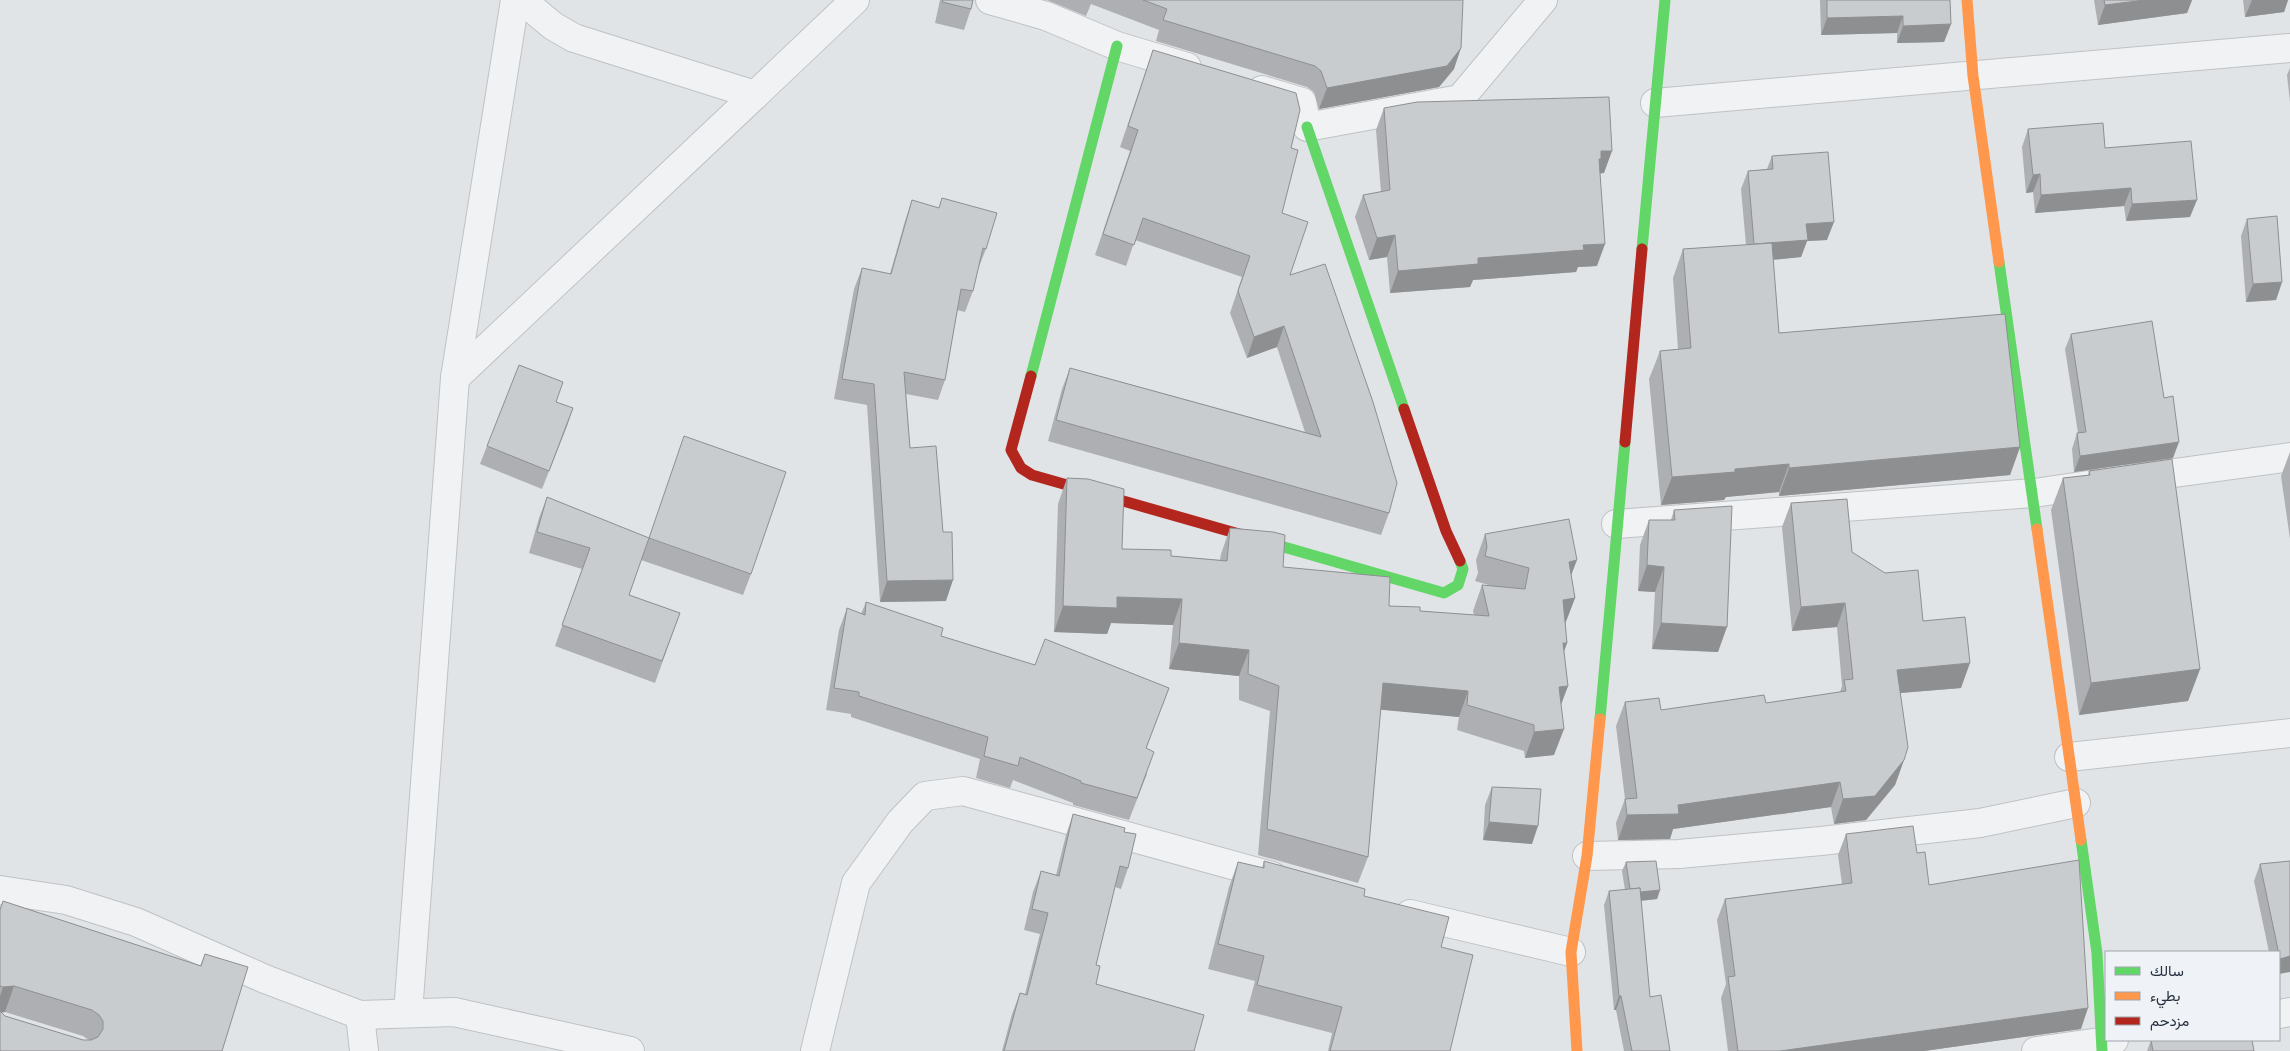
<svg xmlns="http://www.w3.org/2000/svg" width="2290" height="1051" font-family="Cabin,Vazirmatn,sans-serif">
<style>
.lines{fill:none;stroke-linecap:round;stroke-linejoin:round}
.street-casing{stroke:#bfc2c5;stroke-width:30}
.street{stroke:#f1f2f3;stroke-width:28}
.fast{stroke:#63d668;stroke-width:11}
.slow{stroke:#ff974d;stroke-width:11}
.jam{stroke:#b3261e;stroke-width:11}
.wall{fill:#adafb2;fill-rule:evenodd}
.shaded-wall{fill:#8d8f91}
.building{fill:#c9cccf;stroke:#8d8f91}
</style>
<rect width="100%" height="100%" fill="#e1e4e7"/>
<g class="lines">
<g class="street-casing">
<g id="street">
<polyline points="522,0 553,26 574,38 755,95 855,0"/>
<polyline points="990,0 1046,16 1117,46 1187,67"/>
<polyline points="1262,90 1302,102 1307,127 1460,99 1543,0"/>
<polyline points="1655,103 2290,48"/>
<polyline points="455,378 755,95"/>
<polyline points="2138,478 2290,457"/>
<polyline points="1616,524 2034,493 2095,484"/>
<polyline points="2069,757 2290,733"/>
<polyline points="1587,856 1679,854 1821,841 1980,823 2076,803"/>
<polyline points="0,890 66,900 136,922 265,979 360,1015 454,1012 630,1051"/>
<polyline points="1410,914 1571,952"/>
<polyline points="408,1013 455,378 515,0"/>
<polyline points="2279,1014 2290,1012"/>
<polyline points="360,1015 364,1051"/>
<polyline points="815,1051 856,883 900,822 925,796 963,791 1272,876"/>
<polyline points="2036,1051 2114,1040"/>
</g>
</g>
<use href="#street" class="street"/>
<g class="fast">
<polyline points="1307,127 1404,409"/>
<polyline points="1642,249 1665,0"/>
<polyline points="1999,262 2037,529"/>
<polyline points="1031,376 1117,46"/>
<polyline points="1239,534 1444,593 1458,585 1463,569 1460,561"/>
<polyline points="1600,719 1625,442"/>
<polyline points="2081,840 2097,953 2102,1051"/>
</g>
<g class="slow">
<polyline points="1967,0 1973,76 1999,262"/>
<polyline points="2037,529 2081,840"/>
<polyline points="1577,1051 1571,952 1587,856 1600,719"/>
</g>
<g class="jam">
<polyline points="1031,376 1011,450 1021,468 1032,475 1239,534"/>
<polyline points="1404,409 1446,531 1460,561"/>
<polyline points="1625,442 1642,249"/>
</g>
</g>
<g class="wall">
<polygon points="940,0 973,0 971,9 964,30 935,23"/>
<polygon points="1047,0 1463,0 1454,69 1439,87 1319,109 1314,92 1307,87 1156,41 1159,30 1091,4 1086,16"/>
<polygon points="1820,0 1950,0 1951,24 1944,42 1897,43 1897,33 1821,35"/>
<polygon points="2094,0 2192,0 2187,13 2098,25"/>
<polygon points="2243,0 2288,0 2284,12 2245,17"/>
<polygon points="1153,50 1291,148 1282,213 1290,275 1389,513 1381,535 1048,441 1062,389 1070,368 1305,432 1277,347 1247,358 1230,313 1242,277 1135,240 1126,266 1095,255 1130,151 1120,147"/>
<polygon points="2290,68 2290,102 2287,75"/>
<polygon points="1384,108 1604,173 1600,173 1597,266 1578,267 1576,272 1473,280 1470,287 1390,293 1387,257 1369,260 1355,217 1363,195 1381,192 1376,130"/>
<polygon points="2028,129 2105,148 2190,217 2126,221 2124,206 2035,213 2033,192 2026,193 2022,147"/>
<polygon points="1772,156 1827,240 1807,241 1801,257 1773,260 1779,333 2020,447 2010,475 1779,496 1779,492 1726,497 1724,500 1661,505 1649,379 1660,351 1678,349 1673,278 1683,249 1746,245 1741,189 1748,171 1767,169"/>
<polygon points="912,200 986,249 978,269 973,291 965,312 957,310 945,380 938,400 906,394 910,448 946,601 880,602 867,405 834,399 854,289 862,268 890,274 905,221"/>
<polygon points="2247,219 2282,282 2276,300 2246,302 2241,236"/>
<polygon points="2071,334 2173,458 2074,472 2072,449 2077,433 2078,433 2065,349"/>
<polygon points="556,402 573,408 542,489 480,464 487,446"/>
<polygon points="2290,452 2290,539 2281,476"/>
<polygon points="2089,471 2200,669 2188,701 2079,715 2051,510 2063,478 2088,475"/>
<polygon points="1067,478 1122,549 1171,556 1220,560 1221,554 1230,528 1283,567 1389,606 1420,611 1474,615 1473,611 1482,585 1492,586 1475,581 1478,573 1476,560 1485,534 1571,575 1575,598 1565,624 1567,643 1564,651 1568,686 1561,705 1554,755 1525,758 1524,751 1457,730 1459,717 1380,709 1368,857 1358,883 1258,855 1270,711 1239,700 1239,676 1169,669 1173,625 1111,623 1107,634 1054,632 1058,504"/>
<polygon points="547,497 648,538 751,574 743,595 641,560 629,595 680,613 655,683 555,646 582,569 529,553 539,518"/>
<polygon points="1791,503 1852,552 1923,621 1961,688 1900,693 1904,760 1895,785 1866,820 1834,824 1831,807 1673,829 1670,839 1618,840 1616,823 1625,799 1616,726 1625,702 1661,710 1766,703 1840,692 1842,686 1837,627 1792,631 1782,527"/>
<polygon points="1674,510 1718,652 1652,649 1655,592 1638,591 1640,545 1649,520 1671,520"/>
<polygon points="866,602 941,636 1035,665 1169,688 1146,749 1147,774 1129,820 1073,805 1073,803 1013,780 1010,788 976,778 980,759 851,717 851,714 826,710 839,630 847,608 861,614"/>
<polygon points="1492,787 1532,844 1483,840 1485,805"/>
<polygon points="1073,814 1124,832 1128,868 1121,889 1115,887 1096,965 1096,984 1194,1051 1002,1051 1012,1014 1020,993 1025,994 1040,934 1024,930 1033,892 1041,871 1056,875 1066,835"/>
<polygon points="1846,834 1917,853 1929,885 2081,1029 1924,1051 1728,1051 1721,998 1726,984 1717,920 1725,899 1842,884 1838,855"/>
<polygon points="1264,861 1364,896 1441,947 1450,1051 1328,1051 1332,1033 1247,1011 1255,981 1208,969 1229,887 1238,862 1262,868"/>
<polygon points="2290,861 2279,974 2279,952 2269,952 2254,881 2260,864"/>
<polygon points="1626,862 1660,890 1657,899 1641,901 1650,997 1670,1051 1624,1051 1616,1010 1614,1010 1604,905 1609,891 1625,890 1622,871"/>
<path d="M3,901l197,65 5,-12 17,97h-222v-142zM1,1012h4l78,24 6,4h-6l-78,-24z"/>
<polygon points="2151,1040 2254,1051 2147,1051"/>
</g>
<g class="shaded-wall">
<polygon points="2145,0 2192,0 2187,13 2098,25 2105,5"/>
<polygon points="2252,0 2288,0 2284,12 2245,17"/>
<polygon points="1903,16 1897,33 1821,35 1827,18"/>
<polygon points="1951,24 1944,42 1897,43 1903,26"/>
<polygon points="1461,48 1454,69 1439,87 1319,109 1327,88"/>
<polygon points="1601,151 1612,151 1604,173 1596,174"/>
<polygon points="2040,174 2033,192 2026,193 2033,175"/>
<polygon points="2131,188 2124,206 2035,213 2041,195"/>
<polygon points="2197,200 2190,217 2126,221 2132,204"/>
<polygon points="1834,222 1827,240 1807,241 1801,257 1748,262 1754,244 1806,224"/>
<polygon points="1395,235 1387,257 1369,260 1377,238"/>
<polygon points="1605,244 1597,266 1578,267 1576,272 1473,280 1470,287 1390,293 1398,271 1478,258 1583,245"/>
<polygon points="2282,282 2276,300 2246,302 2253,284"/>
<polygon points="1284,326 1277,347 1247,358 1254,337"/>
<polygon points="573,408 567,426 542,489 549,471"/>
<polygon points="2179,442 2173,458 2074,472 2080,456"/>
<polygon points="2020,447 2010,475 1779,496 1789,468"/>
<polygon points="1789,464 1779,492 1726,497 1724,500 1661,505 1672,477 1735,469"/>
<polygon points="1577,560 1567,586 1569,562"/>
<polygon points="1647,565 1664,567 1655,592 1638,591"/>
<polygon points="953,580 946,601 880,602 887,581"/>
<polygon points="1117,597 1182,599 1173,625 1111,623 1107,634 1054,632 1063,606"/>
<polygon points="1575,598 1565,624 1563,600"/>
<polygon points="1845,603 1837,627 1792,631 1801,607"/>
<polygon points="1661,623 1727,627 1718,652 1652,649"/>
<polygon points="1179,643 1249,650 1239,676 1169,669"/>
<polygon points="1563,643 1567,643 1558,669"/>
<polygon points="1970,663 1961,688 1888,694 1897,670"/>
<polygon points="2200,669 2188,701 2079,715 2091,683"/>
<polygon points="1383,683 1468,691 1459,717 1373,709"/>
<polygon points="1568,686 1558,712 1559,687"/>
<polygon points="1564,729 1554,755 1525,758 1534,732"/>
<polygon points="1904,760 1895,785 1866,820 1834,824 1843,799"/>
<polygon points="1840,782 1831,807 1673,829 1670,839 1618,840 1627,815 1678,805"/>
<polygon points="1489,822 1538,826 1532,844 1483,840"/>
<polygon points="1660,890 1657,899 1627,902 1630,893"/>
<polygon points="2290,956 2290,972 2279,974 2279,962 2280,959"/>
<polygon points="14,986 5,1012 0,1013 0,996 3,987"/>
<polygon points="1619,996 1621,996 1616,1010 1614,1010"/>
<polygon points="2088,1008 2081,1029 1924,1051 1780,1051"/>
</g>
<g class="building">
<polygon points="943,0 973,0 971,9 942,2"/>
<polygon points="1143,0 1463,0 1461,48 1447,66 1327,88 1321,71 1315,66 1163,20 1167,9"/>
<polygon points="1827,0 1950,0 1951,24 1903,26 1903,16 1827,18"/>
<polygon points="2104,0 2145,0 2105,5"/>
<polygon points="1153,50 1296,93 1300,110 1291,148 1298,150 1282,213 1308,222 1290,275 1325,264 1373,402 1397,483 1389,513 1056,420 1070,368 1321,437 1284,326 1254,337 1238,291 1250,256 1143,218 1134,245 1103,234 1138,130 1128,126"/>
<polygon points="1609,97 1612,151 1601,151 1601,159 1599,159 1605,244 1583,245 1584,250 1478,258 1478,264 1398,271 1395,235 1377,238 1363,195 1390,190 1384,108 1417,102"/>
<polygon points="2103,123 2105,148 2191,141 2197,200 2132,204 2131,188 2041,195 2040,174 2033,175 2028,129"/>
<polygon points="1828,152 1834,222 1806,224 1808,240 1754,244 1748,171 1773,169 1772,156"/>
<polygon points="942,198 997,213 986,249 983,248 973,291 961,289 945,380 904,372 910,448 936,446 943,532 952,532 953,580 887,581 874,384 842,379 862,268 891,274 912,200 939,208"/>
<polygon points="2277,216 2282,282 2253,284 2247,219"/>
<polygon points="1772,243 1779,333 2005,314 2020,447 1789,468 1789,464 1735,469 1735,472 1672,477 1660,351 1691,348 1683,249"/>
<polygon points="2152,321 2164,398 2173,396 2179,442 2080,456 2077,433 2086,432 2071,334"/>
<polygon points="519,365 563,382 556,402 573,408 549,471 487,446"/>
<polygon points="684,436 786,472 751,574 649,538 629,595 680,613 662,661 562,625 590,548 537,532 547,497 649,538"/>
<polygon points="2172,459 2200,669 2091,683 2063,478 2090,475 2089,471"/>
<polygon points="1067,478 1088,479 1124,489 1122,549 1171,550 1171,556 1227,561 1230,528 1273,532 1285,535 1283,567 1390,577 1389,606 1420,607 1420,611 1489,616 1482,585 1525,589 1529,568 1485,556 1487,547 1485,534 1569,519 1577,560 1569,562 1575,598 1563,600 1567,643 1563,643 1568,686 1559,687 1564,729 1534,732 1534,725 1467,705 1468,691 1383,683 1368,857 1267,829 1279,686 1248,674 1249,650 1179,643 1182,599 1117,597 1117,608 1063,606"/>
<polygon points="1847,499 1852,552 1885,573 1918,570 1923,621 1965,617 1970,663 1897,670 1908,747 1904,760 1875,796 1843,799 1840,782 1678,805 1679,814 1627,815 1625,799 1637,798 1625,702 1659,698 1661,710 1764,695 1766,703 1846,691 1844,680 1853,679 1845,603 1801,607 1791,503"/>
<polygon points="1732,506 1727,627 1661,623 1664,567 1647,565 1649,520 1675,520 1674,510"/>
<polygon points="866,602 943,628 941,636 1035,665 1045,639 1169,688 1146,748 1154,752 1137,798 1081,783 1081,781 1020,757 1018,766 984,756 988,737 859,696 859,692 834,688 847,608 865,615"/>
<polygon points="1492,787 1541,789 1538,826 1489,822"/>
<polygon points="1073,814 1125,828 1124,832 1136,834 1128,868 1120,866 1096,965 1100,966 1096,984 1204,1015 1194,1051 1004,1051 1020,993 1027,995 1048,913 1032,909 1041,871 1059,876"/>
<polygon points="1913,826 1917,853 1925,852 1929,885 2079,860 2088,1008 1780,1051 1738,1051 1728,977 1735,976 1725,899 1852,883 1846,834"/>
<polygon points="1264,861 1365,889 1364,896 1449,917 1441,947 1473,955 1450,1051 1330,1051 1342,1007 1257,985 1264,956 1218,944 1238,862 1264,868"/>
<polygon points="1656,861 1660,890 1640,892 1640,888 1630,889 1626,862"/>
<polygon points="2290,861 2290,956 2280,959 2260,864"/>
<polygon points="1640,888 1650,997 1661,995 1670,1051 1632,1051 1621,996 1619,996 1609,891"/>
<polygon points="3,901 201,966 205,954 248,967 222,1051 0,1051 0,1011 5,1016 83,1040 91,1040 98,1037 103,1029 103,1021 99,1015 92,1010 14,986 3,987 0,986 0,910"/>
<polygon points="2151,1040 2252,1040 2254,1051 2153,1051"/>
</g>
<rect x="2105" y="951" width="175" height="90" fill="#eff2f6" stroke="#9fa5ad"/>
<rect x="2115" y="967" width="25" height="8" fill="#63d668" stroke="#9fa5ad"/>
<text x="2150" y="976" font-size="15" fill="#273140">سالك</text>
<rect x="2115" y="992" width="25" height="8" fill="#ff974d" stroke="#9fa5ad"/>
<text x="2150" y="1001" font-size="15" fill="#273140">بطيء</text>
<rect x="2115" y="1017" width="25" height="8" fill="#b3261e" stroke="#9fa5ad"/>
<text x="2150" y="1026" font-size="15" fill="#273140">مزدحم</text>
</svg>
